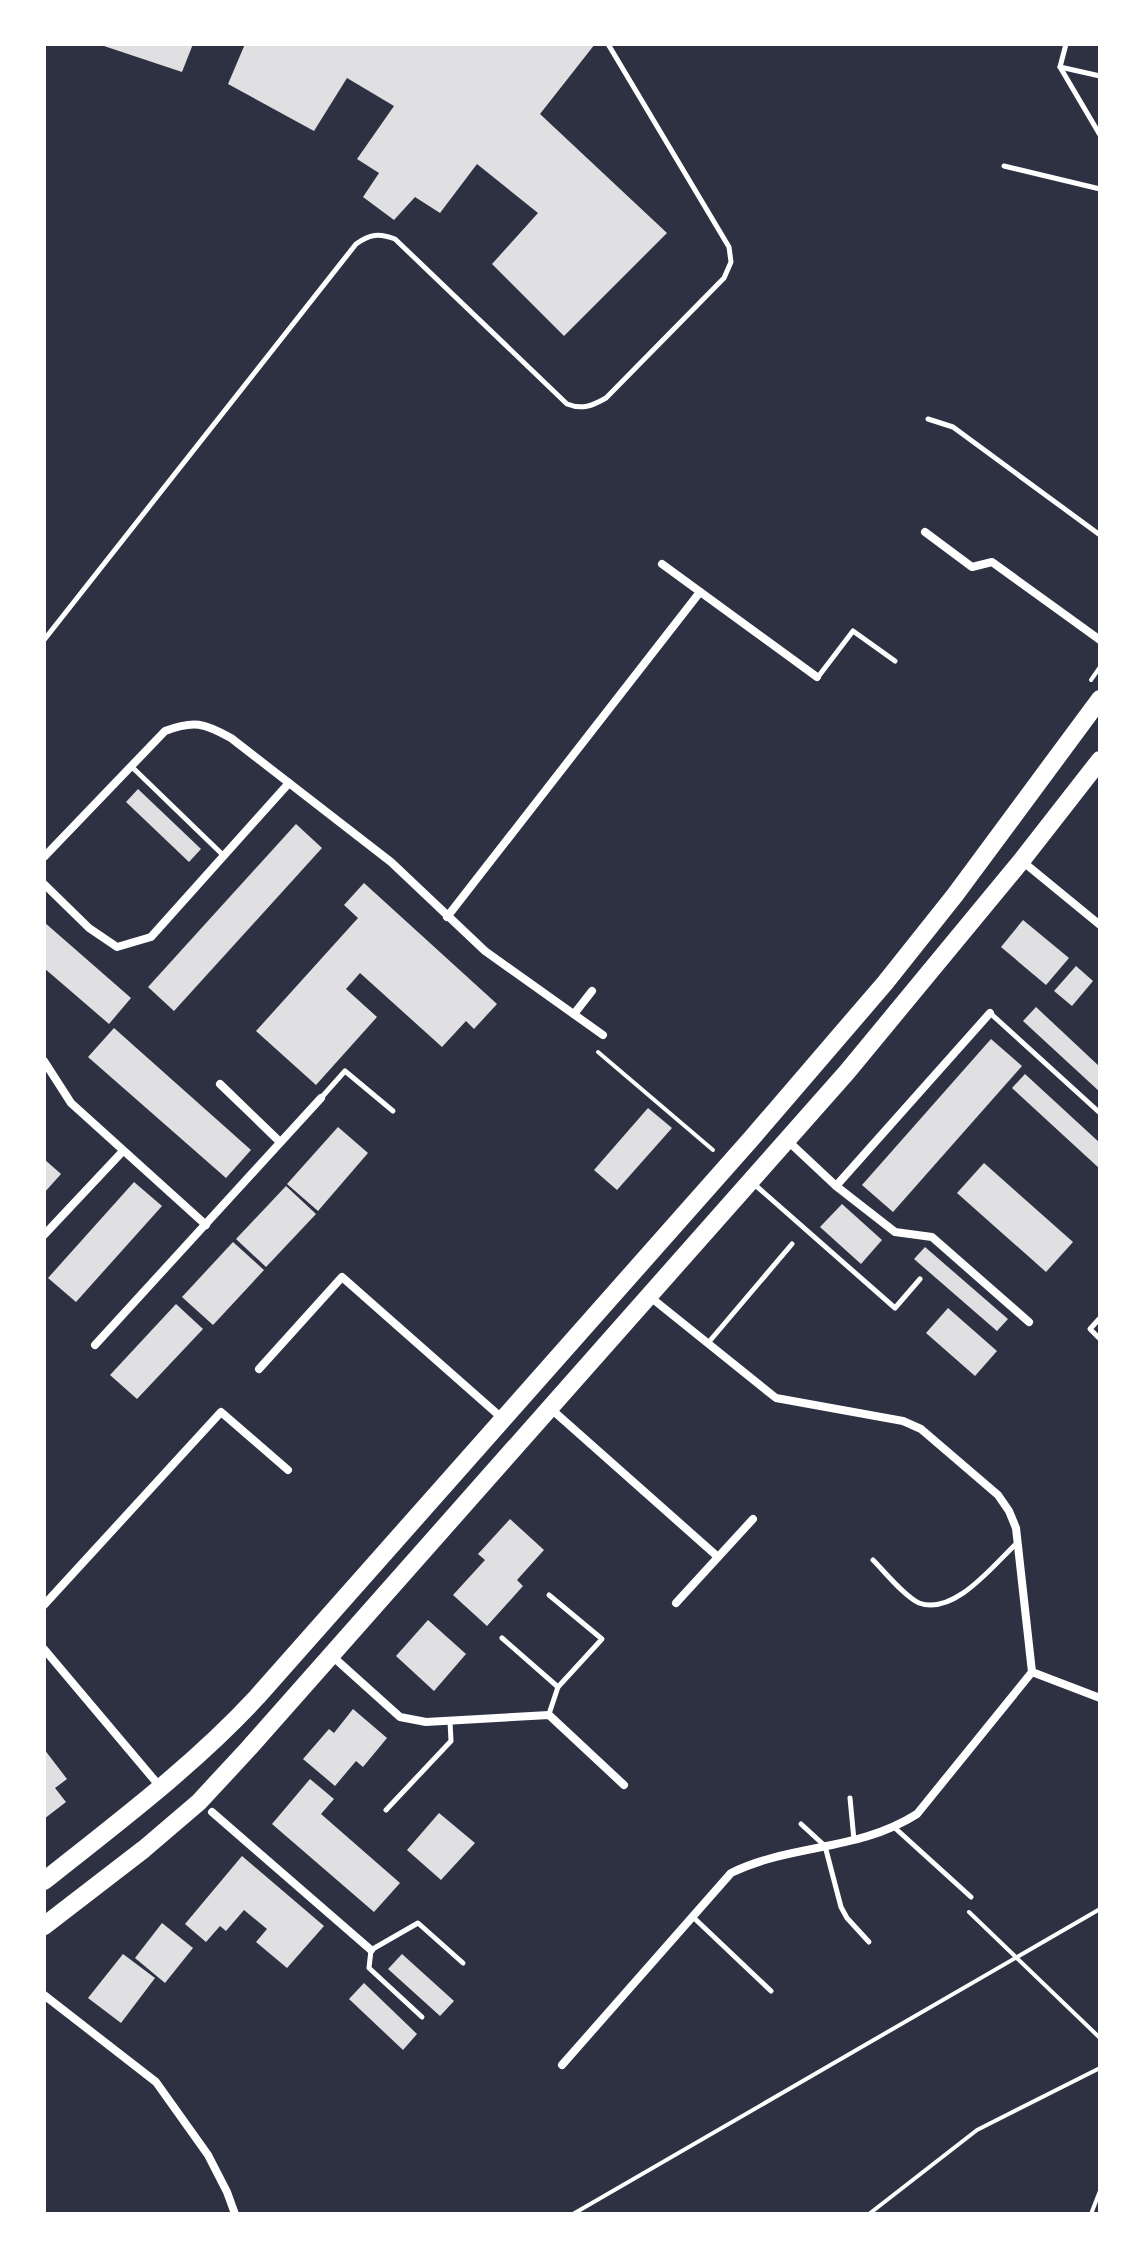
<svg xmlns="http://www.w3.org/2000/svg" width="1144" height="2258" font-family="Rubik,sans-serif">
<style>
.building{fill:#e0e0e3}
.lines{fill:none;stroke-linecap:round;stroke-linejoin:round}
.path{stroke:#fff;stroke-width:4}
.service{stroke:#fff;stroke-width:5}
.minor{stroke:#fff;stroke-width:8}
.trunk{stroke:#fff;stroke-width:18}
</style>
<rect width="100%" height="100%" fill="#2d3142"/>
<g class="building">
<polygon points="98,44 193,44 182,72"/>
<polygon points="245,44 595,44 540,114 667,233 564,336 492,264 538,213 477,164 440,213 415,197 394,220 363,197 379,173 357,159 394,106 347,78 314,131 228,84"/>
<polygon points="138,789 201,849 189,862 126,802"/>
<polygon points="296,824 322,848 174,1011 148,987"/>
<polygon points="364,883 497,1004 474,1029 466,1021 442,1047 360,973 346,989 377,1017 316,1085 256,1031 358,918 344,905"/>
<polygon points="1023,920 1069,958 1046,985 1001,947"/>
<polygon points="44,922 131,998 109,1024 44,968"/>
<polygon points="1076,966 1093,981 1072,1006 1054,991"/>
<polygon points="1036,1007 1100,1067 1100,1092 1023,1021"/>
<polygon points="114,1028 251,1150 226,1178 88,1057"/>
<polygon points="991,1039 1022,1066 893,1212 862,1185"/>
<polygon points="1025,1074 1100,1143 1100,1169 1012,1088"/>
<polygon points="648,1108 672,1128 617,1190 594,1170"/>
<polygon points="338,1127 368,1153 318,1211 287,1184"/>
<polygon points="44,1159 61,1174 44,1193"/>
<polygon points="984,1163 1073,1242 1046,1272 957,1193"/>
<polygon points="134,1182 162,1206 76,1302 48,1278"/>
<polygon points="286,1186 316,1214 266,1267 236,1239"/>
<polygon points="842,1204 882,1240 861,1264 820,1227"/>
<polygon points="233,1242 264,1270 213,1325 182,1297"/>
<polygon points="925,1247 1008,1319 997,1331 914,1259"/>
<polygon points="176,1304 203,1329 137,1399 110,1375"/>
<polygon points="948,1308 997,1351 975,1376 926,1333"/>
<polygon points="510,1519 544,1550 517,1580 523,1586 487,1626 453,1595 485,1560 478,1554"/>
<polygon points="428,1620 466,1654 434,1691 396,1656"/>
<polygon points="353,1709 387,1738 363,1767 356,1761 335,1786 303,1759 329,1729 334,1733"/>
<polygon points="44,1749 67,1779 55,1788 66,1802 44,1819"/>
<polygon points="310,1779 334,1799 321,1814 400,1883 374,1912 272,1824"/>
<polygon points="439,1813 475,1843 441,1880 407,1850"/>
<polygon points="242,1856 324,1926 287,1968 256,1942 267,1929 244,1910 226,1931 220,1926 206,1942 185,1924"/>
<polygon points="162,1923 193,1948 165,1983 135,1958"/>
<polygon points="123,1954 155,1978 121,2023 88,1998"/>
<polygon points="402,1954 454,2001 440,2016 388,1969"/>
<polygon points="364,1983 417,2034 403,2050 349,1999"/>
</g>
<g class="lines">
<g class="path">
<polyline points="1091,680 1100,667"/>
<polyline points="598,1052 713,1150"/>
<polyline points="969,1912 1100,2038"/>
<polyline points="573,2214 1100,1909"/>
<polyline points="869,2214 977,2130 1100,2068"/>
<polyline points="1091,2214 1100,2191"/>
</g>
<g class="service">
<polyline points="1066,44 1060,67 1100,76"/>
<polyline points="1060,67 1100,135"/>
<polyline points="1004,166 1100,189"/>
<polyline points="928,419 953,427 1100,535"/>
<path d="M44,640l312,-396c14,-10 23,-11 39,-5l172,165c15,6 25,2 39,-6l118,-120 7,-16 -2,-15 -121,-203"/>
<polyline points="818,677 853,631 895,661"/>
<polyline points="132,767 224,856"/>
<polyline points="990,1013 1100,1113"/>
<polyline points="321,1098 345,1071 393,1111"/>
<polyline points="754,1184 895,1308 920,1279"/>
<polyline points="1100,1318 1090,1329 1100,1339"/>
<polyline points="708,1343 792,1244"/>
<path d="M873,1560c12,12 32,37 46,43 36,13 75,-39 98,-60"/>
<polyline points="549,1595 602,1639 558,1687 549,1714"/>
<polyline points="502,1638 558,1687"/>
<polyline points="850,1798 854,1840"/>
<polyline points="386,1810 451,1741 450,1721"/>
<polyline points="801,1824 825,1846 841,1907 847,1918 869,1942"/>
<polyline points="895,1828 971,1897"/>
<polyline points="693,1917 771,1991"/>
<polyline points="422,2017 369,1968 371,1950 418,1923 463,1963"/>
</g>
<g class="minor">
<polyline points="925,532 972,567 992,562 1100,640"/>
<polyline points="662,564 817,677"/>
<path d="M44,857l121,-126c29,-11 39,-8 66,7l160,124 94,89 118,84"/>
<polyline points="1022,861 1100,925"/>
<polyline points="44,884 89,928 117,947 151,937 289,783"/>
<polyline points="447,917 700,592"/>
<polyline points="574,1014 592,991"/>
<polyline points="44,1061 71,1103 206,1225"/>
<polyline points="220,1084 280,1142"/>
<polyline points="788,1141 836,1186 895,1232 932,1237 1029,1322"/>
<polyline points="836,1186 990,1013"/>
<polyline points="44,1235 123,1151"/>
<polyline points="95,1345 321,1098"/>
<polyline points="259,1369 342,1277 503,1419"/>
<polyline points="550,1408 718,1557"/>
<polyline points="676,1603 753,1519"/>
<polyline points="44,1605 221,1412 288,1470"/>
<polyline points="44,1649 162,1789"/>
<polyline points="331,1655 400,1717 426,1722 549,1715 624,1785"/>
<polyline points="1032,1672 1100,1698"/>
<polyline points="212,1812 371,1950"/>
<polyline points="44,1995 156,2082 208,2155 227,2192 235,2214"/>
<path d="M562,2065l169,-192c62,-30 126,-21 186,-59l115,-142 -16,-144 -7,-17 -11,-16 -77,-66 -18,-8 -127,-23 -127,-102"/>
</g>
<g class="trunk">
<path d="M44,1881c74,-59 148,-114 213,-184l494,-558 134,-156 70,-88 145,-196"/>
<polyline points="44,1926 144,1849 199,1802 249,1748 847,1072 1022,860 1100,760"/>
</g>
</g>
<rect width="1144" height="2258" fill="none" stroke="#ffffff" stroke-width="92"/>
</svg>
